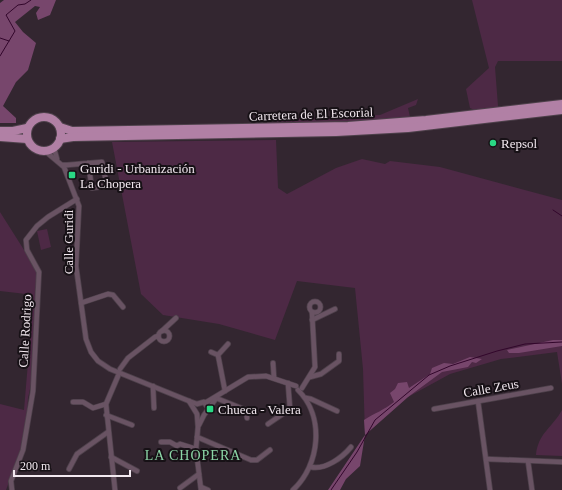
<svg xmlns="http://www.w3.org/2000/svg" width="562" height="490" font-family="Georgia,serif">
<style>
.green{fill:#4d2945}
.forest{fill:#77466c}
.lines{fill:none;stroke-linecap:round;stroke-linejoin:round}
.stream{stroke:#32062b;stroke-width:1}
.minor-casing{stroke:#4e414b;stroke-width:6}
.trunk-casing{stroke:#4e414b;stroke-width:10}
.minor{stroke:#695363;stroke-width:4.5}
.trunk{stroke:#b180a5;stroke-width:8}
.poi-dot{fill:#2ad885;stroke:#171116;stroke-width:1.5}
.labels{text-anchor:middle;dominant-baseline:central;stroke-width:4;stroke-linejoin:round;paint-order:stroke}
.street-label{font-size:13px;fill:#f3e9f0;stroke:#171116}
.poi-label{font-size:13px;fill:#f3e9f0;stroke:#171116;text-anchor:start}
.neighbourhood-label{font-size:14px;letter-spacing:1px;fill:#8cd6a7;stroke:#171116}
</style>
<rect width="100%" height="100%" fill="#332630"/>
<g class="green">
<polygon points="472,0 562,0 562,61 498,61 495,67 498,106 502,111 477,111 470,108 466,89 489,68"/>
<polygon points="418,99 416,105 408,108 410,117 348,126 267,128 266,123 299,118 380,115"/>
<polygon points="276,140 278,188 287,194 336,168 362,159 385,164 390,161 440,167 562,200 562,384 557,352 501,359 450,374 408,397 365,435 363,369 355,288 297,281 275,340 219,324 163,315 141,294 112,142"/>
<polygon points="0,212 38,272 32,380 28,398 27,415 21,450 6,490 0,490 0,404 24,410 33,303 26,294 0,291"/>
<polygon points="47,229 51,247 41,250 37,231"/>
<path d="M562,410v46l-26,-1c2,-22 17,-28 26,-45z"/>
</g>
<g class="forest">
<polygon points="4,0 56,0 50,15 38,20 36,13 40,7 35,6 15,22 23,32 36,43 28,70 16,82 3,106 16,118 16,123 0,123 0,3"/>
<polygon points="553,340 562,340 562,346 519,353 509,353 507,350"/>
<path d="M470,357l12,2 -6,4 -4,-1 -4,5 -26,5 -34,25 -43,38 -5,31 -14,13 -6,11h-12l37,-55 -1,-15c11,-7 20,-10 30,-18l-4,-9 5,-4 3,-6 9,-1 2,6 21,-14 2,-6 12,-5 9,1z"/>
</g>
<g class="lines">
<g class="stream">
<polyline points="0,38 9,41"/>
<polyline points="0,56 15,31 6,15 18,5 25,4 31,0"/>
<polyline points="553,210 562,216"/>
<polyline points="331,490 357,452 375,420 429,375 450,366 497,351 525,344 562,342"/>
</g>
<g class="minor-casing">
<g id="minor">
<polyline points="54,148 57,159"/>
<polyline points="45,151 64,167 79,206 76,266 86,339 91,352 98,361 110,369 189,401 197,404 204,402 208,408"/>
<polyline points="62,165 67,165 102,162 107,186 92,188 88,163"/>
<circle cx="315" cy="307" r="5.5"/>
<polyline points="81,303 108,294 113,295 123,307"/>
<polyline points="312,320 335,309"/>
<circle cx="164" cy="336" r="5.5"/>
<polyline points="162,331 176,318"/>
<polyline points="211,352 218,355"/>
<polyline points="273,363 274,378"/>
<polyline points="120,369 128,358 155,337 158,336"/>
<polyline points="310,377 321,374 339,361 339,354"/>
<polyline points="153,386 154,408"/>
<polyline points="302,388 315,367 312,312"/>
<polyline points="225,391 218,355 228,344"/>
<polyline points="216,398 246,410 247,418"/>
<polyline points="306,398 311,399 337,411"/>
<polyline points="189,401 197,414 198,427 196,449 201,490"/>
<polyline points="478,401 490,490"/>
<polyline points="73,402 83,402 93,408 106,404"/>
<polyline points="205,403 248,377 266,376 296,386"/>
<polyline points="434,409 551,388"/>
<polyline points="106,415 132,425"/>
<polyline points="268,424 290,409 288,383"/>
<polyline points="199,425 204,415 215,400"/>
<polyline points="197,437 251,460 257,460 270,450"/>
<polyline points="161,442 170,442 177,446 180,444 196,449"/>
<polyline points="111,457 137,471"/>
<polyline points="486,459 562,462"/>
<polyline points="528,461 532,490"/>
<path d="M311,467c14,3 31,-9 40,-20"/>
<polyline points="69,469 77,454 108,432"/>
<polyline points="201,487 208,490"/>
<polyline points="180,488 199,474"/>
<polyline points="12,490 11,481 23,450 33,391 39,272 27,250 26,240 37,226 48,217 77,199"/>
<polyline points="115,490 106,404 118,376"/>
<path d="M293,490c27,-25 32,-73 5,-100"/>
</g>
</g>
<g class="trunk-casing">
<g id="trunk">
<circle cx="44" cy="134" r="17"/>
<polyline points="60,127 72,131 348,126 426,120 562,104"/>
<polyline points="0,131 13,131 27,128"/>
<polyline points="0,137 27,139"/>
<polyline points="60,139 73,137 336,132 408,128 562,110"/>
</g>
</g>
<use href="#minor" class="minor"/>
<use href="#trunk" class="trunk"/>
</g>
<g class="poi-dot">
<circle cx="493" cy="143" r="4"/>
<rect x="68" y="171" width="8" height="8" rx="2"/>
<rect x="206" y="405" width="8" height="8" rx="2"/>
</g>
<g class="labels">
<g class="street-label">
<text transform="translate(311 114) rotate(-2)">Carretera de El Escorial</text>
<text transform="translate(68 242) rotate(-90)">Calle Guridi</text>
<text transform="translate(25 331) rotate(-87)">Calle Rodrigo</text>
<text transform="translate(491 388) rotate(-10)">Calle Zeus</text>
</g>
<g class="poi-label">
<text x="501" y="143">Repsol</text>
<text x="80" y="168">Guridi - Urbanización<tspan x="80" dy="15">La Chopera</tspan></text>
<text x="218" y="409">Chueca - Valera</text>
</g>
<g class="neighbourhood-label">
<text x="193" y="455">LA CHOPERA</text>
</g>
</g>
<path d="M14 470v6h116v-6" fill="none" stroke="#f3e9f0" stroke-width="2"/>
<text x="20" y="470" font-size="12" fill="#f3e9f0" stroke="#171116" stroke-width="3" paint-order="stroke">200 m</text>
</svg>
